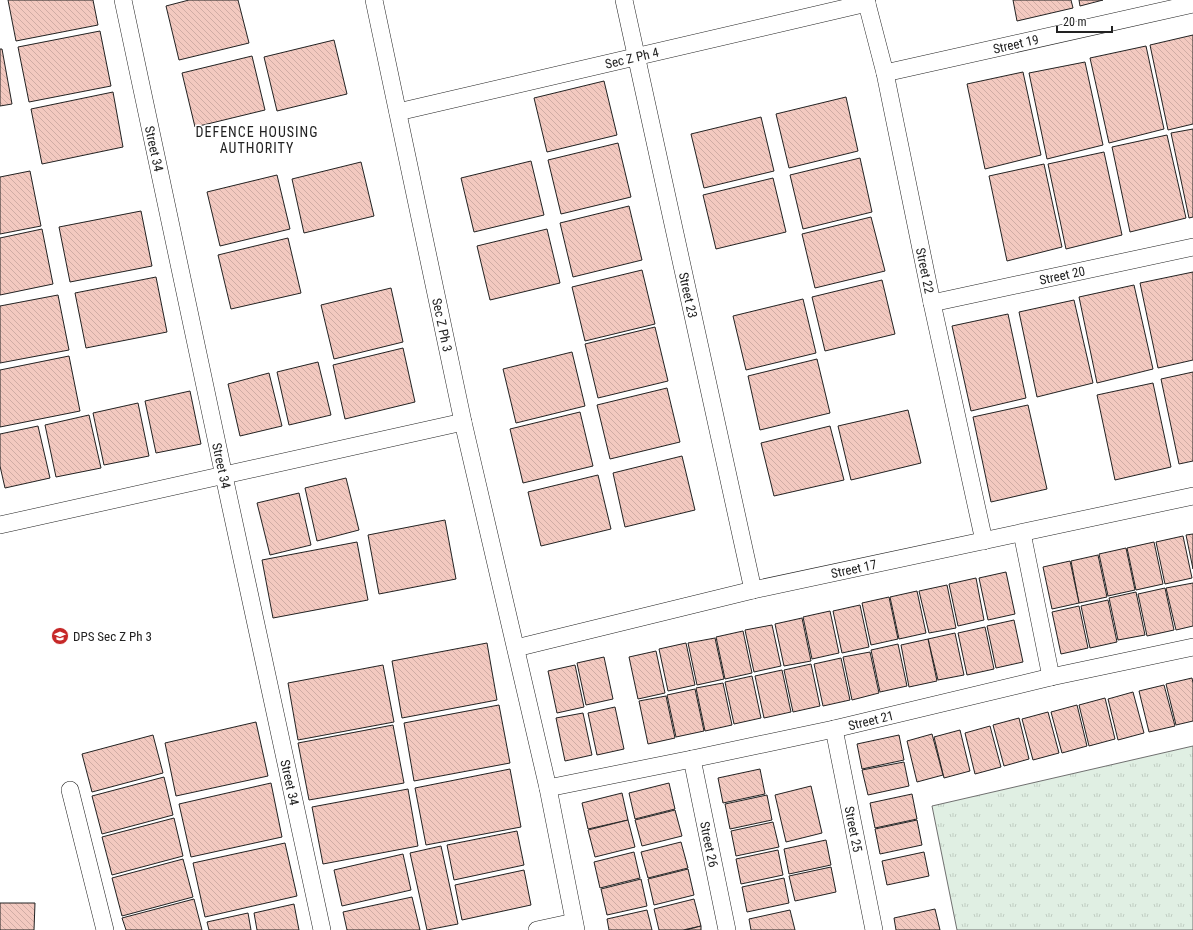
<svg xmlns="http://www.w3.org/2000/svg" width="1193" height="930" font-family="'Roboto Condensed',sans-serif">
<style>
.grass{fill:url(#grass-tufts);stroke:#6f6f6f}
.building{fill:url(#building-back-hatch);stroke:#222}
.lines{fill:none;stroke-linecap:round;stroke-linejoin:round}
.street-casing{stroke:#222;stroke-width:18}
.street{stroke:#fff;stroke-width:17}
.labels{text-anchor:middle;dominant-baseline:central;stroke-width:3;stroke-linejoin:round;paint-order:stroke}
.street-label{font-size:13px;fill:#222;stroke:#fff}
.poi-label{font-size:13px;fill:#222;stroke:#fff;text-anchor:start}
.neighbourhood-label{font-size:14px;letter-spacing:1px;fill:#222;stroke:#fff}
</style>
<defs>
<pattern id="grass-tufts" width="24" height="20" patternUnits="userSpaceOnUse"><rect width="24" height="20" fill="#e0efe3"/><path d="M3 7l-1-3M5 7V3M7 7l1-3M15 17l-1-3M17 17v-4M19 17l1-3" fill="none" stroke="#c0cdc2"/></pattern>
<pattern id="building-back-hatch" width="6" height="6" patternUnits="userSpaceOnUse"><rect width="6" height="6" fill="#f3c9c0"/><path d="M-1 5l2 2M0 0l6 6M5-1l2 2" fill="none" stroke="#d0aca5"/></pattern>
</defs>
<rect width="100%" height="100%" fill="#fff"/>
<polygon class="grass" points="1193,746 1193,930 957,930 932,806"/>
<g class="building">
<polygon points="8,0 93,0 98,25 16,41"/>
<polygon points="189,0 238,0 249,43 179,60 166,6"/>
<polygon points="1013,0 1071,0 1073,8 1017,21"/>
<polygon points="1079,0 1103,0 1080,6"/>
<polygon points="100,31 111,86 29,102 18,47"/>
<polygon points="1193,35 1193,124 1168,130 1150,45"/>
<polygon points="334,40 347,94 277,111 264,57"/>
<polygon points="1146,46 1164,129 1109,143 1090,58"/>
<polygon points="0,49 2,49 12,104 0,106"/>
<polygon points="252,56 265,110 195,127 182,73"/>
<polygon points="1085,62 1103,145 1047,159 1029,73"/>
<polygon points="1023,72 1041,155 985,169 967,84"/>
<polygon points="604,81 617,135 547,152 534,98"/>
<polygon points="113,92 123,147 42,164 31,109"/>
<polygon points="846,97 858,151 789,168 776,114"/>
<polygon points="761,117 774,171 704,188 691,134"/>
<polygon points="1193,129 1193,217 1189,218 1171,133"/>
<polygon points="1167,135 1186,218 1130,232 1112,147"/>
<polygon points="618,143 631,197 561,214 548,160"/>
<polygon points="1104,152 1122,235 1066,249 1048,164"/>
<polygon points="860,158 872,212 803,229 790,175"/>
<polygon points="531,161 544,215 474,232 461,178"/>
<polygon points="361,162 374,216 304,233 292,179"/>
<polygon points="1044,164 1062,247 1007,261 989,176"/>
<polygon points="30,171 41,226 0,234 0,177"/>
<polygon points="277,175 290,229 220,246 207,192"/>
<polygon points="773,178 786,232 716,249 703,195"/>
<polygon points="629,206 642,260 573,277 560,223"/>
<polygon points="141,211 152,266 70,282 59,227"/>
<polygon points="871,217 885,271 815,288 802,234"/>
<polygon points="42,229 53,284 0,295 0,238"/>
<polygon points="547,229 560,283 490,300 477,246"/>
<polygon points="288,238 301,293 231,309 218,255"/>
<polygon points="642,270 655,324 585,341 572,287"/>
<polygon points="1193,272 1193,360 1158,368 1140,283"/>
<polygon points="156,277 167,332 86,348 75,293"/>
<polygon points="882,280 895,334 825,351 812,297"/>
<polygon points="1134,285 1153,369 1097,383 1079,297"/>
<polygon points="391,288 403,342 334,359 321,305"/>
<polygon points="58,295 69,350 0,363 0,306"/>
<polygon points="803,299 816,353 746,370 733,316"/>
<polygon points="1074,300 1093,383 1037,397 1019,312"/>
<polygon points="1008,314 1026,398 971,411 952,326"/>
<polygon points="655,327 668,381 598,398 585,344"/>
<polygon points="403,348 415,402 345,419 333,365"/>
<polygon points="572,352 585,406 516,423 503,369"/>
<polygon points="69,356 80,411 0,427 0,370"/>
<polygon points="817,359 830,413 760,430 748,376"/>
<polygon points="318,362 331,415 289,425 277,372"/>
<polygon points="1193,372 1193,461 1179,464 1161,379"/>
<polygon points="269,373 282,426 240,436 228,384"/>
<polygon points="1153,383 1171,467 1115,480 1097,395"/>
<polygon points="667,388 680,442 610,459 597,405"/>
<polygon points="190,391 201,444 156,453 145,401"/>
<polygon points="138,403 149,456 104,465 93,413"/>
<polygon points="1028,405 1047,489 991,502 973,417"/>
<polygon points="908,410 921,463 851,480 838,426"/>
<polygon points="580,412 593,466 523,483 510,429"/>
<polygon points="89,415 101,468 56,477 45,425"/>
<polygon points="38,426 50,478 5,488 0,466 0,434"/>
<polygon points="830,426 844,480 774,496 761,443"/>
<polygon points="682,456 695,510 625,527 613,473"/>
<polygon points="598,475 611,529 541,546 528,492"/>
<polygon points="346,478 359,530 317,541 305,488"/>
<polygon points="299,493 311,545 270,555 257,503"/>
<polygon points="445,520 456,579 379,594 368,535"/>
<polygon points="1193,534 1193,569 1186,535"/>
<polygon points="1183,536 1192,578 1165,584 1156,542"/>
<polygon points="357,542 368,600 273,618 262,560"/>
<polygon points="1154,542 1163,584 1136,590 1127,548"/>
<polygon points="1126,548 1135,590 1108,596 1099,554"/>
<polygon points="1098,555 1107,597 1079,603 1071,561"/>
<polygon points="1070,561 1079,603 1052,609 1043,567"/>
<polygon points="1006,572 1015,614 988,620 979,578"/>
<polygon points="976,578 984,620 958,626 949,584"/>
<polygon points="1193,583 1193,626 1176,630 1166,588"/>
<polygon points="947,585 956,628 929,633 919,591"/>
<polygon points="1165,588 1174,630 1147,636 1138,594"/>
<polygon points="917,591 926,633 899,639 890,597"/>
<polygon points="1136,592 1145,635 1118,640 1109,598"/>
<polygon points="889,597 898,639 871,645 862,603"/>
<polygon points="1108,600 1117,642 1090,648 1081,606"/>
<polygon points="860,605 869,647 842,653 833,611"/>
<polygon points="1079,606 1088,648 1061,654 1052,612"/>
<polygon points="830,611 839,653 812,659 803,617"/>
<polygon points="802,618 811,661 784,666 775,624"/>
<polygon points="1014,620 1023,662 996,668 987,626"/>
<polygon points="772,625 781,666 754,672 745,630"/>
<polygon points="985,627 994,669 967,675 958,633"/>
<polygon points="743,631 752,673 725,679 716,637"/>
<polygon points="955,633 964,675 938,680 928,639"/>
<polygon points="715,638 724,679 697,685 688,643"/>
<polygon points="928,639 937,681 909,687 901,645"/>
<polygon points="487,643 497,700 402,718 392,661"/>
<polygon points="686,643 695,685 668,691 659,649"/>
<polygon points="898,644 907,686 880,692 871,650"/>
<polygon points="656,651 665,693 638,699 629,657"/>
<polygon points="870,652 879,693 852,700 843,657"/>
<polygon points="604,657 613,699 586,705 577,663"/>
<polygon points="841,658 850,700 823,706 814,664"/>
<polygon points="811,664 820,706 793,712 784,670"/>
<polygon points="383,665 394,722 298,740 288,683"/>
<polygon points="575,665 584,707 557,713 548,671"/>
<polygon points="782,670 791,712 764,718 755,676"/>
<polygon points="752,676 761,718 734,724 725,682"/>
<polygon points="1192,678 1193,683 1193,721 1176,725 1166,684"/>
<polygon points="723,683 732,725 705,731 696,688"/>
<polygon points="1164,685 1175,726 1149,732 1139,691"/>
<polygon points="695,689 704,731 676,737 667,695"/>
<polygon points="1133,692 1144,733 1118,740 1108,699"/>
<polygon points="666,696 675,738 648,744 639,701"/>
<polygon points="1105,698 1115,739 1089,746 1079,705"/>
<polygon points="499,705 510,763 414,781 404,723"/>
<polygon points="1077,705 1087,746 1062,753 1051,712"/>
<polygon points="615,707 624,749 597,755 588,713"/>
<polygon points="1048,712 1059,753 1033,760 1022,719"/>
<polygon points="583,713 592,755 565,761 556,718"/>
<polygon points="1019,718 1029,759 1004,766 993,725"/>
<polygon points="256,722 268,776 176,796 165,743"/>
<polygon points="393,725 404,783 309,800 298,743"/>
<polygon points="990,726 1001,767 975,774 965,733"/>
<polygon points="960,730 970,771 944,778 934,737"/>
<polygon points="932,734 943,775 917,782 907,741"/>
<polygon points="153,735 163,773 92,792 82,754"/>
<polygon points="899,735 904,760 862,769 857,744"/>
<polygon points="904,762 909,786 868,795 862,770"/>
<polygon points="510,769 521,827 426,845 415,788"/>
<polygon points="760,769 765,794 723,803 718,778"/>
<polygon points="164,777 173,815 102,834 92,796"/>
<polygon points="271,783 282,837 191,857 179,804"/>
<polygon points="669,783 675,809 635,819 629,793"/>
<polygon points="811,786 822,833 786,842 775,795"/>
<polygon points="408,789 418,846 323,864 312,807"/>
<polygon points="622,793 628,820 588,829 582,803"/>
<polygon points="912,794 917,819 875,828 870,803"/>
<polygon points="767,795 772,820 730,829 725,804"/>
<polygon points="675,810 682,836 642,846 635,820"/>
<polygon points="174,818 183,856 112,875 102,837"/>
<polygon points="628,820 635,847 595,857 588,830"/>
<polygon points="917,820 922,845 880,854 875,829"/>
<polygon points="773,822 779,847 736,856 731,831"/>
<polygon points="517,831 524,865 454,880 447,845"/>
<polygon points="826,840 831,865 789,874 784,849"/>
<polygon points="681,842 688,868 648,878 641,852"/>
<polygon points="285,843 297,896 205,917 193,863"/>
<polygon points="441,846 458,924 427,930 410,853"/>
<polygon points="778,850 783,875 741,884 736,859"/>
<polygon points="634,852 640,878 600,888 594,862"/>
<polygon points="924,852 929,876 887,885 882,861"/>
<polygon points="403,854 411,890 342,906 334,870"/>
<polygon points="183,859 193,897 122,916 112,878"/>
<polygon points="831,867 836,892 795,901 789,876"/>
<polygon points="688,869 694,895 654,905 648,879"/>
<polygon points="524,870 531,905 462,920 455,885"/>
<polygon points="784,878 789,903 747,912 742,887"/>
<polygon points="641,879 647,906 607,915 601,889"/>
<polygon points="412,897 420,930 347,930 343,912"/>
<polygon points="194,899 202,930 126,930 122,918"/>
<polygon points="694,899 701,926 683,930 659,930 654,909"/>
<polygon points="0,903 35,903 34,930 0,930"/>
<polygon points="294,904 299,930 257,930 254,913"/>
<polygon points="935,909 940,930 896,930 894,918"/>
<polygon points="647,910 652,930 609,930 607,919"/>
<polygon points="790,910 795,930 751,930 749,919"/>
<polygon points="248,913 251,930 209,930 207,922"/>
<polygon points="701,926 701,930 686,930"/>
</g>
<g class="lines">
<g class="street-casing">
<g id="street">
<path id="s1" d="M123,0l101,476 98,454"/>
<path id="s2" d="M374,0l89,422 85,366 28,142"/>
<path id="s3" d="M624,0l129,590"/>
<path id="s4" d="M866,0l19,73 47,230 52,238"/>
<path id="s5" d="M885,73l308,-69"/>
<path id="s6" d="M398,112l469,-109"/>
<path id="s7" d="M932,303l261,-56"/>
<polyline points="0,525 463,422"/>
<polyline points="1022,533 1051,677"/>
<path id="s8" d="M516,648l237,-58 440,-94"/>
<path id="s9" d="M834,729l40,201"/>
<path id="s10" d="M692,759l35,171"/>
<path id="s11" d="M548,788l144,-29 142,-30 217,-52 142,-30"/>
<polyline points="70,790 105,930"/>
<polyline points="537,930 574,922"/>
</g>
</g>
<use href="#street" class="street"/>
</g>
<defs>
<g id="school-disc" transform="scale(0.9)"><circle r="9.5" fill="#c62828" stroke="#fff"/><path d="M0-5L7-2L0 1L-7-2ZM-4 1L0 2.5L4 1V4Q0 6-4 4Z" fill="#fff"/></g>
</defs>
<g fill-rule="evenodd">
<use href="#school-disc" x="60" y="636"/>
</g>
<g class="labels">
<g class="street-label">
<text stroke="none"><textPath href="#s5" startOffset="134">Street 19</textPath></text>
<text stroke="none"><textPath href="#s6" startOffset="240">Sec Z Ph 4</textPath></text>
<text stroke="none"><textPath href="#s1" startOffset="152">Street 34</textPath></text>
<text stroke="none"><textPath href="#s4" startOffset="277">Street 22</textPath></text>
<text stroke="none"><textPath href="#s7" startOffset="133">Street 20</textPath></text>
<text stroke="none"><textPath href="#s3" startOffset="302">Street 23</textPath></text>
<text stroke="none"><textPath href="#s2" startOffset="332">Sec Z Ph 3</textPath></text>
<text stroke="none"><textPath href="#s1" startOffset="476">Street 34</textPath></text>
<text stroke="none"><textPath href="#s8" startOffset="347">Street 17</textPath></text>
<text stroke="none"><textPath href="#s11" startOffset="330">Street 21</textPath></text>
<text stroke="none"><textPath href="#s1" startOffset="800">Street 34</textPath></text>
<text stroke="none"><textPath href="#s9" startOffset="102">Street 25</textPath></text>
<text stroke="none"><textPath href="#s10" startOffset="87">Street 26</textPath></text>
</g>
<g class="poi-label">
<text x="73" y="636">DPS Sec Z Ph 3</text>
</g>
<g class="neighbourhood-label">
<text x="257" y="132">DEFENCE HOUSING<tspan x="257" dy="16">AUTHORITY</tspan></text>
</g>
</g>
<path d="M1057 26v6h55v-6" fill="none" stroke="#222222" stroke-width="2"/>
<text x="1063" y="26" font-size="12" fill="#222222" stroke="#ffffff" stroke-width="3" paint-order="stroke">20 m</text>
</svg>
